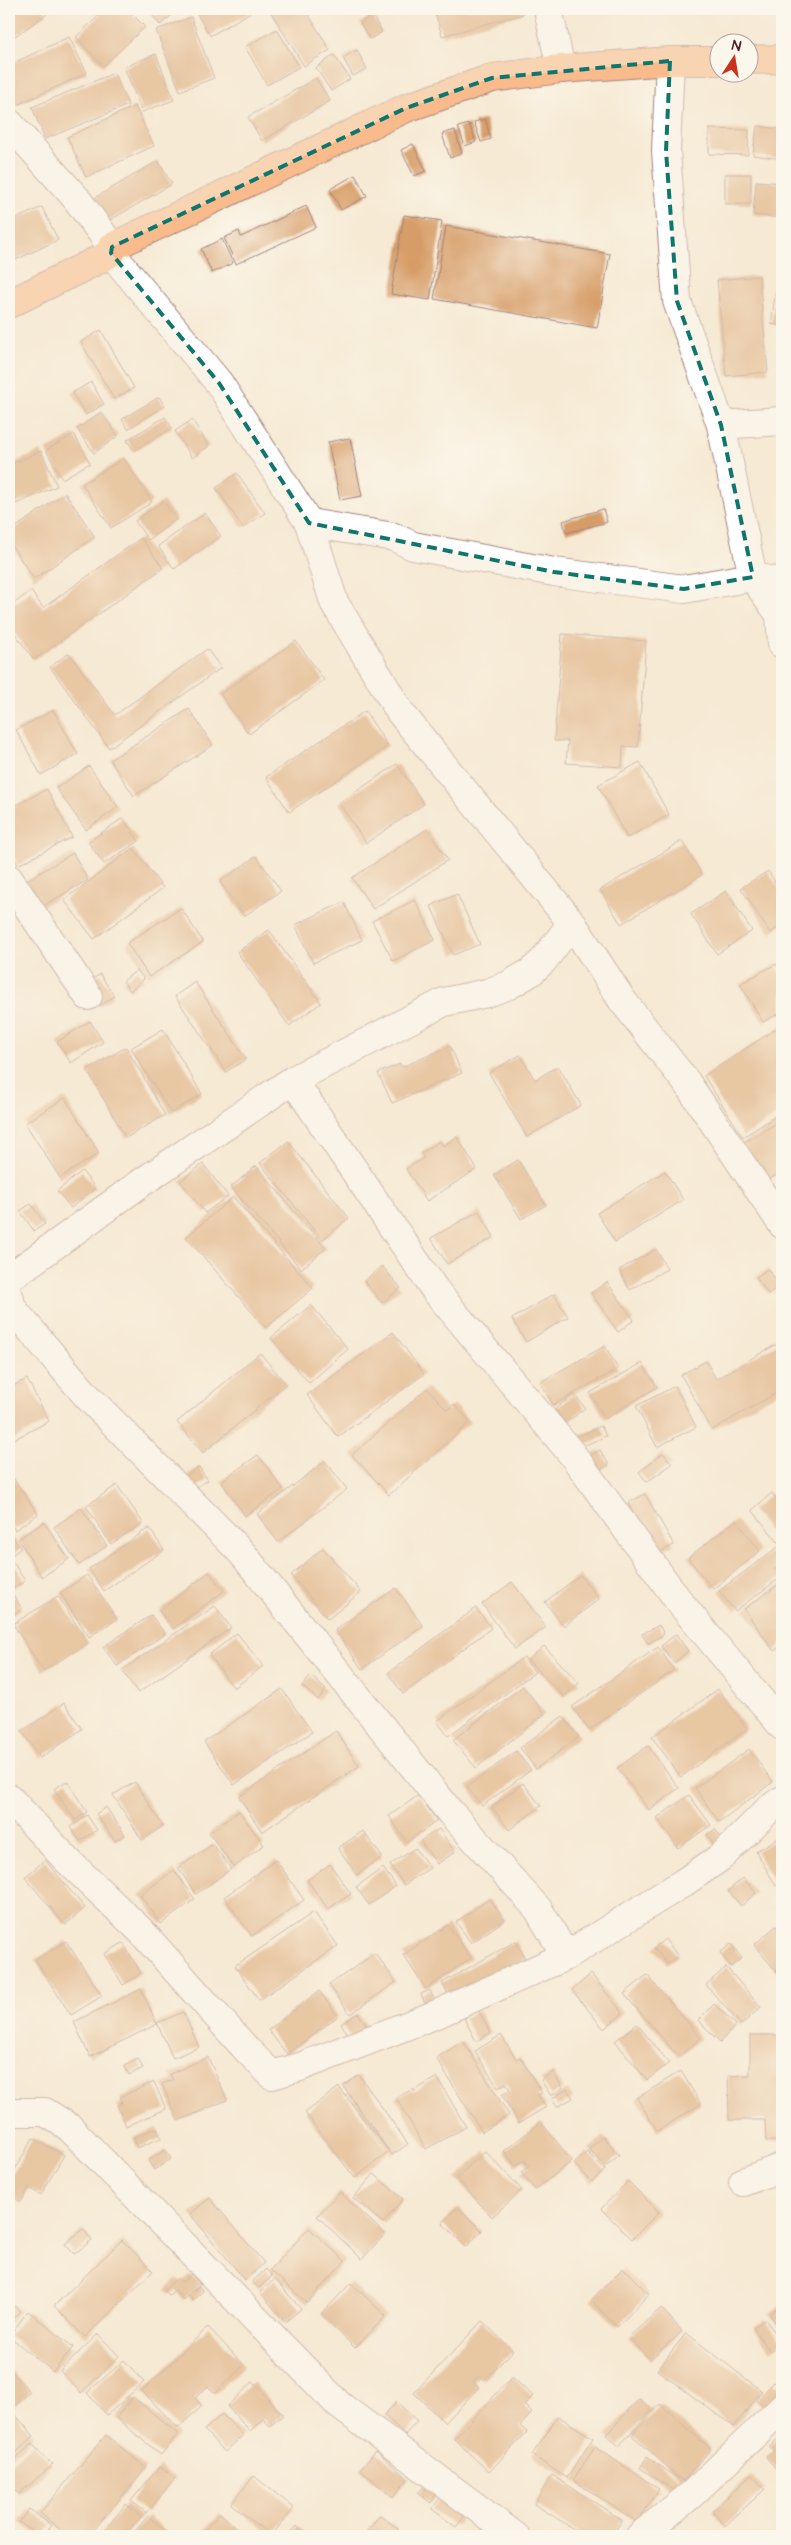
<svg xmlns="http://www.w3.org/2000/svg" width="791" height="2545" font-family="'Architects Daughter',sans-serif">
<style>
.building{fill:#d79d68}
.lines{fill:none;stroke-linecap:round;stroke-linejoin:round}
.minor-casing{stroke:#a08480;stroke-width:30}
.major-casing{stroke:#a08480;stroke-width:30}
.minor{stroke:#fff;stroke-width:28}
.major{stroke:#fabb8c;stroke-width:28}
.marked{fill:none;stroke:#0f766e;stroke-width:4;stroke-dasharray:10 6;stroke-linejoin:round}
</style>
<rect width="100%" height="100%" fill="#fbf7ec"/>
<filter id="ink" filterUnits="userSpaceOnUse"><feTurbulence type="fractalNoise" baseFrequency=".02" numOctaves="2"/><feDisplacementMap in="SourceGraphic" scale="10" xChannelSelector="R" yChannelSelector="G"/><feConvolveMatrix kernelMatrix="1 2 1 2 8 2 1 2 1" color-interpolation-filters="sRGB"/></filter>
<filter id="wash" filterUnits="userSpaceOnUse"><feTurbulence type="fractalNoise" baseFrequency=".0096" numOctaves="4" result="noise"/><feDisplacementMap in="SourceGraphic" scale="20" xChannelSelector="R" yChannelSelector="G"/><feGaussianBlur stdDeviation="1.12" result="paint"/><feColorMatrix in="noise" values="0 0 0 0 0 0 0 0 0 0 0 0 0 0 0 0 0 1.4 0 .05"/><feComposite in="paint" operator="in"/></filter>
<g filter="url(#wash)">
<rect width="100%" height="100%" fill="#f6ead4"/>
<g id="blocks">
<g class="building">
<polygon points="9,9 44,9 47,14 11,39 9,36"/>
<polygon points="106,9 127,9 145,27 103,66 76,37"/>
<polygon points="162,9 169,9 173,14 160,25 153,16"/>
<polygon points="194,9 256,9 210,36"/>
<polygon points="269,9 305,9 330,50 304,66"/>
<polygon points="434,9 522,9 523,14 442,36"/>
<polygon points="606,9 647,9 647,13 606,12"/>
<polygon points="372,15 382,32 370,39 360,23"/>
<polygon points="191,17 214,78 180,91 156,30"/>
<polygon points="277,29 299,67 267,85 245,47"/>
<polygon points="69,37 87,73 17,105 9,88 9,65"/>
<polygon points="357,50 367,69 353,76 343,58"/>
<polygon points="156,54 174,100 142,112 124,67"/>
<polygon points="334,55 350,79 331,91 316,68"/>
<polygon points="114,73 128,105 45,139 32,107"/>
<polygon points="316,78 330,101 262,141 248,117"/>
<polygon points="135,106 154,146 86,177 67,137"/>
<polygon points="485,119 491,139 481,142 474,122"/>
<polygon points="469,124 476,142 465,146 458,127"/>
<polygon points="757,126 782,129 782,159 753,155"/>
<polygon points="709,129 749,130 748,155 709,154"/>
<polygon points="455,130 462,153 450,158 442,134"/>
<polygon points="413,144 426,171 414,176 401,150"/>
<polygon points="158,161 172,184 107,222 93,199"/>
<rect x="725" y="174" width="26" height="30"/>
<polygon points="355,175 367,196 341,210 330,189"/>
<polygon points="756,181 782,183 782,218 753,215"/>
<polygon points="306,206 316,227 236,264 224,238 239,231 241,237"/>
<polygon points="42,207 58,240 9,263 9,222"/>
<polygon points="404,215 442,221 430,300 391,294"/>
<polygon points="446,226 610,254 597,328 434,299"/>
<polygon points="222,239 233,263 212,273 201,249"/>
<polygon points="778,274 782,274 782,326 771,324"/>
<polygon points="759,276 768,372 726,376 717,280"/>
<polygon points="101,330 134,388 114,399 81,342"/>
<polygon points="91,382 104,404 86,415 72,393"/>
<polygon points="159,397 165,406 128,429 122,419"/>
<polygon points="101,412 118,436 94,453 77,429"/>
<polygon points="165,417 172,428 134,451 127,440"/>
<polygon points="192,420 209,446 192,458 175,431"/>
<polygon points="74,434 90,463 62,479 46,450"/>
<polygon points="350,438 362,496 340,500 328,442"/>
<polygon points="41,451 57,486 16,504 9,489 9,465"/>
<polygon points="124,458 152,502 111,528 82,484"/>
<polygon points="237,473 265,513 243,528 216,488"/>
<polygon points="65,493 95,537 34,579 9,542 9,532"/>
<polygon points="163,501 177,519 148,540 135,521"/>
<polygon points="603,509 607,522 566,533 563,521"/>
<polygon points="205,513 221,536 174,569 158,546"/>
<polygon points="141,538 163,568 34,660 9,625 9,607 31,591 43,608"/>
<polygon points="562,634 646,641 638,747 623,746 622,767 566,763 568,741 554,741"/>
<polygon points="296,641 324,680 249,734 220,694"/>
<polygon points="207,649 221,668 109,748 50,667 69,653 115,715"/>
<polygon points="189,709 213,745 134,796 110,760"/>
<polygon points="53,710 78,754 41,775 16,730"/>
<polygon points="365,711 388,746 289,812 266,777"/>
<polygon points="640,762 669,815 627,838 598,785"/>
<polygon points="397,764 424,804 366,843 339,803"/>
<polygon points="89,766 118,807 86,830 56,788"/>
<polygon points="47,789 72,837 18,865 9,847 9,809"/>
<polygon points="123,818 139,841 104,864 88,842"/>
<polygon points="427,829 448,860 373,909 352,878"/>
<polygon points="682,841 702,875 621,924 600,890"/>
<polygon points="133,848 163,888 94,939 64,900"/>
<polygon points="73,853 88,880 32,912 17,886"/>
<polygon points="256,856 281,891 244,916 220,882"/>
<polygon points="768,871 782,893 782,925 770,933 741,888"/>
<polygon points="726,891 752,931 717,954 691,914"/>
<polygon points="457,894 480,944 453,955 431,906"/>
<polygon points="415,900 435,940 393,961 372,921"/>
<polygon points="344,902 362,940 313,963 295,925"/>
<polygon points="181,908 203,942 149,977 127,943"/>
<polygon points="269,930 321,1003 289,1026 237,952"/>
<polygon points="776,964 782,975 782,1012 763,1022 740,984"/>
<polygon points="137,970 144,979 130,991 123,981"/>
<polygon points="100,974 114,996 100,1006 85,985"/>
<polygon points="195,982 246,1059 226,1072 175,996"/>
<polygon points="90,1021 103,1042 71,1063 57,1042"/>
<polygon points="782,1025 782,1112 743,1137 704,1076"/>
<polygon points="163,1029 202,1094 171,1113 131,1048"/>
<polygon points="450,1046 462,1073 392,1103 378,1073 400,1064 402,1067"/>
<polygon points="126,1047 165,1115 126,1138 87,1070"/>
<polygon points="520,1055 535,1080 558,1066 581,1105 527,1137 489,1073"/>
<polygon points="65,1098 99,1153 60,1178 25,1123"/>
<polygon points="782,1120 782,1172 766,1181 743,1143"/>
<polygon points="457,1137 477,1169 427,1201 406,1169 424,1158 421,1153 440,1141 443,1146"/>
<polygon points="288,1141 349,1218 322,1240 260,1163"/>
<polygon points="518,1160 546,1205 521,1219 494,1175"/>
<polygon points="203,1164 228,1196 205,1213 180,1181"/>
<polygon points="256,1166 326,1248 301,1269 231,1187"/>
<polygon points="82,1171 95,1188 71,1208 57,1191"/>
<polygon points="665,1171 683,1200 615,1242 597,1213"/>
<polygon points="233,1197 313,1288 266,1328 186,1237"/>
<polygon points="31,1204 45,1224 34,1231 20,1211"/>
<polygon points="479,1211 494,1237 447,1264 431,1238"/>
<polygon points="656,1249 667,1269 630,1290 619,1270"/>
<polygon points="382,1266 401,1288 382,1303 364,1281"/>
<polygon points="768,1269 780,1286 768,1294 756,1277"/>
<polygon points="607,1282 634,1320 618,1332 591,1293"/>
<polygon points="554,1294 568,1317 526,1342 512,1319"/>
<polygon points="311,1305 348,1349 309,1383 271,1338"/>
<polygon points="393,1332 424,1374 338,1437 307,1395"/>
<polygon points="777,1344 782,1354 782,1390 712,1430 681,1375 706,1361 716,1379"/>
<polygon points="605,1346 618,1369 553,1405 540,1382"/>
<polygon points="260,1353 286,1384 203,1453 177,1422"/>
<polygon points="642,1363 657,1387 605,1419 590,1393"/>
<polygon points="27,1379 49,1421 9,1442 9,1388"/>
<polygon points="675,1386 696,1427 657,1447 636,1406"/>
<polygon points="427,1388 447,1410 454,1404 470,1422 389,1495 352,1455"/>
<polygon points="574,1394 585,1408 566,1423 555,1409"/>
<polygon points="601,1426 606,1436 578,1448 574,1438"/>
<polygon points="600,1450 609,1465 598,1471 589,1457"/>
<polygon points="663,1453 672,1464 647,1482 639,1472"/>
<polygon points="258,1455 283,1489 245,1516 221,1481"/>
<polygon points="325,1461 347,1489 278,1542 257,1514"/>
<polygon points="199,1467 208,1480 192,1490 184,1477"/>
<polygon points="9,1472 38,1514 15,1530 9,1521"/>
<polygon points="117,1485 143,1523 111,1544 86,1506"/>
<polygon points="772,1493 782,1506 782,1547 752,1510"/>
<polygon points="645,1494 674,1545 656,1554 628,1503"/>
<polygon points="81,1508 107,1546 79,1565 54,1527"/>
<polygon points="736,1520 760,1551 713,1589 688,1558"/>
<polygon points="44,1522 69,1559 42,1577 18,1539"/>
<polygon points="149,1528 164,1550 104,1591 89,1569"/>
<polygon points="9,1532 21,1548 11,1556 9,1553"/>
<polygon points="779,1546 782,1550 782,1563 774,1569 781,1577 735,1611 719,1591"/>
<polygon points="323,1548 361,1592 328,1619 291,1575"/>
<polygon points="13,1562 25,1581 11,1590 9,1565"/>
<polygon points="209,1572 224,1591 173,1629 159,1611"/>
<polygon points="87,1575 117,1619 89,1637 60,1593"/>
<polygon points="580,1575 599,1599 564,1626 545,1602"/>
<polygon points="512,1582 546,1627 515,1649 482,1604"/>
<polygon points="782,1582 782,1645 774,1651 744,1609"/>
<polygon points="396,1588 423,1626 362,1669 335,1630"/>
<polygon points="12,1593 22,1609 9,1617 9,1595"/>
<polygon points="58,1596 88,1643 43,1671 13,1624"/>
<polygon points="215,1606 231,1628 138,1693 122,1670"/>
<polygon points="476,1608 491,1628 403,1694 388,1673"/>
<polygon points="151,1615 165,1634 117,1666 103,1647"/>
<polygon points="659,1625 664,1634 648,1644 642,1634"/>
<polygon points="237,1633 263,1666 234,1688 209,1655"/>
<polygon points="676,1634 688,1651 674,1663 661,1646"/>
<polygon points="544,1646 579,1683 564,1697 528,1660"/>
<polygon points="658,1647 674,1670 589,1730 572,1707"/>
<polygon points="524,1657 535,1672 448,1736 437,1721"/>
<polygon points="311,1676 326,1690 318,1700 302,1686"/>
<polygon points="523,1686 545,1714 476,1768 453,1740"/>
<polygon points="282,1689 312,1732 234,1785 204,1742"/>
<polygon points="718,1689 747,1729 681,1777 652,1737"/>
<polygon points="64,1703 82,1729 40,1758 22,1731"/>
<polygon points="563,1716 579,1737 536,1769 520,1748"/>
<polygon points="336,1731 359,1766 262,1832 239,1797"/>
<polygon points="648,1746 679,1788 649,1810 617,1768"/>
<polygon points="749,1749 773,1782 719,1822 695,1788"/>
<polygon points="516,1751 531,1770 482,1806 467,1787"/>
<polygon points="67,1781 87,1812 75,1820 54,1789"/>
<polygon points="135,1782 163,1826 142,1840 113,1795"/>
<polygon points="523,1783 541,1806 509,1830 492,1807"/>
<polygon points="419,1795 437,1821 407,1842 389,1816"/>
<polygon points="689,1795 711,1825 678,1848 657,1818"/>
<polygon points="106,1807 125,1835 115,1841 96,1814"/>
<polygon points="239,1811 264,1845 234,1867 209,1833"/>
<polygon points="87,1815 97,1830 80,1841 70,1827"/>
<polygon points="439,1829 455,1852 437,1864 420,1841"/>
<polygon points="715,1829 725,1843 717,1849 707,1835"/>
<polygon points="363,1831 382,1857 357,1875 338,1848"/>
<polygon points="782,1836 782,1882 776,1886 756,1851"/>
<polygon points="213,1844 231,1869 196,1894 178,1868"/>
<polygon points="415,1848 430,1868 404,1885 390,1865"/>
<polygon points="45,1860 85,1908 65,1925 25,1877"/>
<polygon points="276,1860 304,1900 252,1936 224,1897"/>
<polygon points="330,1864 351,1894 328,1909 307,1880"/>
<polygon points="383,1868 396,1886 369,1905 356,1887"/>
<polygon points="174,1870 195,1899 161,1924 140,1895"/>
<polygon points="743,1878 756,1893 741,1906 728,1891"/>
<polygon points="489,1899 505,1920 471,1943 456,1922"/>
<polygon points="314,1912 338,1946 259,2000 235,1966"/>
<polygon points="448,1925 471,1958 426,1989 403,1955"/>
<polygon points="776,1926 782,1934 782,1978 754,1945"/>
<polygon points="665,1939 678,1956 667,1964 654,1948"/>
<polygon points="66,1941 102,1996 71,2015 35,1960"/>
<polygon points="516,1941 526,1960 453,2002 442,1983"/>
<polygon points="123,1943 141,1973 123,1985 104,1954"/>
<polygon points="731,1944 742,1958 731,1967 720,1953"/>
<polygon points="375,1953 396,1982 350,2014 329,1985"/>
<polygon points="726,1967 761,2007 741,2025 706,1985"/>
<polygon points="591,1974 623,2013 604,2029 572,1990"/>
<polygon points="647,1975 701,2038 679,2057 624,1994"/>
<polygon points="141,1989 157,2024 90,2057 74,2022"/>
<polygon points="430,1990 436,2004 427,2008 421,1994"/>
<polygon points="319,1991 338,2016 287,2054 268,2030"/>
<polygon points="714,2004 736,2025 720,2042 698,2020"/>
<polygon points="478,2010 491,2033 476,2041 464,2018"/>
<polygon points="183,2012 199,2047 173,2058 157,2023"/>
<polygon points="358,2013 368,2027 351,2038 341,2024"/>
<polygon points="637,2024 669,2063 647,2080 615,2041"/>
<polygon points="501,2035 516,2059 520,2057 542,2093 538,2095 546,2107 519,2123 502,2095 510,2090 506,2083 498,2088 475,2051"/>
<polygon points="750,2035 782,2035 782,2141 766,2141 765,2120 729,2120 728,2076 750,2075"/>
<polygon points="463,2041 509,2115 482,2132 436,2058"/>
<polygon points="208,2057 227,2100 178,2121 162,2084 173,2080 170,2074"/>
<polygon points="138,2059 143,2068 129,2075 125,2066"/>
<polygon points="681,2071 701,2104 657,2131 637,2098"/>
<polygon points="553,2072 563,2088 551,2096 541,2080"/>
<polygon points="359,2075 408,2144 392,2155 343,2086"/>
<polygon points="437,2077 466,2127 426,2149 396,2098 413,2089 414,2091"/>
<polygon points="154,2082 166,2109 126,2126 117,2105 122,2103 120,2097"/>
<polygon points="339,2087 389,2152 355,2178 305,2113"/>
<polygon points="567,2089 573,2098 557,2107 552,2099"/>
<polygon points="541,2122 572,2161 535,2190 521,2172 529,2166 524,2160 516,2166 504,2151"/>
<polygon points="157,2128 161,2138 137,2148 133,2137"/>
<polygon points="603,2136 619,2155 606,2167 589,2149"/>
<polygon points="33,2138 64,2155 41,2195 29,2188 21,2202 9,2195 9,2180"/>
<polygon points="165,2150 171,2159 154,2170 148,2161"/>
<polygon points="485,2151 522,2190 492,2217 456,2178"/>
<polygon points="587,2152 605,2170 592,2182 574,2164"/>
<polygon points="374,2174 403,2199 383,2223 353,2198"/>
<polygon points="628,2181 659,2212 632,2239 601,2209"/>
<polygon points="340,2192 385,2234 362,2259 317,2216"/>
<polygon points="210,2198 264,2263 245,2280 190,2214"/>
<polygon points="458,2207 482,2231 466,2247 442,2223"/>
<polygon points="309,2228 345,2261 307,2303 270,2270"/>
<polygon points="83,2229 92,2240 74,2254 65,2244"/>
<polygon points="122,2240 153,2271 85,2337 54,2306"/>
<polygon points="623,2268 649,2294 617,2327 591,2300"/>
<polygon points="266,2269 272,2276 259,2288 252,2282"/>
<polygon points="191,2274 200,2284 183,2300 175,2290 169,2295 164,2290 177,2278 182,2282"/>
<polygon points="275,2279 301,2309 285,2322 260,2292"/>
<polygon points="351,2283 386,2316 355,2348 321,2314"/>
<polygon points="199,2286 203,2291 193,2301 188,2296"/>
<polygon points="9,2301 20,2311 9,2323"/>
<polygon points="781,2304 782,2306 782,2331 769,2314"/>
<polygon points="661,2308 682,2331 650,2360 629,2337"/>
<polygon points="28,2311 73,2347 53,2372 9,2336"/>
<polygon points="765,2319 782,2342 770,2351 753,2328"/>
<polygon points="482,2321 513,2351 484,2380 479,2376 473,2381 479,2387 445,2423 414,2393"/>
<polygon points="208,2327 244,2365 215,2394 208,2386 195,2398 202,2406 178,2428 142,2391"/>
<polygon points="686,2333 762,2391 734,2427 657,2370"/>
<polygon points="98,2334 119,2356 81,2393 60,2371"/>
<polygon points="124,2360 144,2382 107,2415 87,2393"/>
<polygon points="11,2371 30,2392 9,2411 9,2373"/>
<polygon points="512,2377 533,2396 524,2405 532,2413 520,2426 527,2432 489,2472 454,2439"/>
<polygon points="253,2382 283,2415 270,2426 263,2419 250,2431 227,2406"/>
<polygon points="773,2382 782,2390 766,2409 757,2401"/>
<polygon points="133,2397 178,2434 161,2455 116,2418"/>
<polygon points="639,2399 652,2410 619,2446 606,2435"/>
<polygon points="397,2402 417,2421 405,2435 384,2415"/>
<polygon points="660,2404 711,2449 683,2481 632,2435"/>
<polygon points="14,2413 34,2436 9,2459 9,2418"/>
<polygon points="222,2414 243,2435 225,2452 204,2430"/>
<polygon points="558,2416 593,2438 567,2478 532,2455"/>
<polygon points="106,2435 146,2468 89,2536 68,2536 40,2513"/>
<polygon points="778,2439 782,2444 782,2465 777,2470 766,2457 774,2451 769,2446"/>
<polygon points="32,2444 52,2465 19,2494 9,2484 9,2464"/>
<polygon points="595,2447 659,2489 637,2522 573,2480"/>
<polygon points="376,2451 408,2479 393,2497 360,2470"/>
<polygon points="647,2457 685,2483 678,2493 640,2468"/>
<polygon points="160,2466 175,2478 147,2513 131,2501"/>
<polygon points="552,2475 622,2520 612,2536 585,2536 534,2504"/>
<polygon points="751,2475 765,2489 725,2526 712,2511"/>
<polygon points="254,2476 294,2508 271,2536 231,2504"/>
<polygon points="427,2483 439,2492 431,2503 418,2493"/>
<polygon points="441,2497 465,2515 456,2527 432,2509"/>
<polygon points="126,2504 141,2517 124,2536 100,2536"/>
<polygon points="29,2509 51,2525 43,2536 39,2536 19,2522"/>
<polygon points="220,2513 245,2536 199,2536"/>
<polygon points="380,2515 398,2529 392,2536 363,2536"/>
<polygon points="148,2516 172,2536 131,2536"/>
<polygon points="297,2526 308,2536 288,2536"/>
</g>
</g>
</g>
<g filter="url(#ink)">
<use href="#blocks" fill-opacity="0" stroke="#a08480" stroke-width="1"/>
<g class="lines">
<g class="minor-casing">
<g id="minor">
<polyline points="548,9 561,69"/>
<polyline points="670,61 666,151 677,301 721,425 753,577 780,615 782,644"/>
<polyline points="9,123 76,198 112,247"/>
<polyline points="111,253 219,383 309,523 334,602 400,712 572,923 622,1000 687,1083 782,1224"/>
<polyline points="721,425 782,421"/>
<polyline points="309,523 394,537 413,546 554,572 684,589 753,577 782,582"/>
<polyline points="9,879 88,996"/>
<polyline points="293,1080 435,1290 572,1454 681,1604 782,1726"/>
<polyline points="9,1278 141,1183 293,1080 444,1002 487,993 509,985 531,972 543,961 572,923"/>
<polyline points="9,1296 12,1308 87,1396 242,1553 450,1812 538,1909 566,1956"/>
<polyline points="9,1798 66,1859 141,1931 248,2051 272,2075 300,2067 437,2014 566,1956 683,1883 721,1857 768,1810 782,1800"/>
<polyline points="9,2112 45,2112 69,2127 339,2405 515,2536"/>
<polyline points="743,2182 782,2167"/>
<polyline points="640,2536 692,2494 782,2408"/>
</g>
</g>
<g class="major-casing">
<g id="major">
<polyline points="748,60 782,59"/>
<polyline points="9,304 98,260 111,253 112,247 406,108 492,78 561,69 670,61 718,61"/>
</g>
</g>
<use href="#minor" class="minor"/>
<use href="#major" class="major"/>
</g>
</g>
<path d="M0 0H791V2545H0ZM670,61l-4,90 11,150 44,124 32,152 -69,12 -130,-17 -245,-49 -90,-140 -108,-130 1,-6 294,-139 86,-30z" fill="#f6ead4" fill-opacity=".55" fill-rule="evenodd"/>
<path class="marked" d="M670,61l-4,90 11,150 44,124 32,152 -69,12 -130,-17 -245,-49 -90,-140 -108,-130 1,-6 294,-139 86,-30z"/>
<rect width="791" height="2545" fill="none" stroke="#fbf7ec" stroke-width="30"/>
<g transform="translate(734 58) rotate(12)"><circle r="24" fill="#fbf7ec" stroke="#b4a19f"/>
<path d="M0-4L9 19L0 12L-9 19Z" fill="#c8321e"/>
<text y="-8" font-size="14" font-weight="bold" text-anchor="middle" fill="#4a1f2b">N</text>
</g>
</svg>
